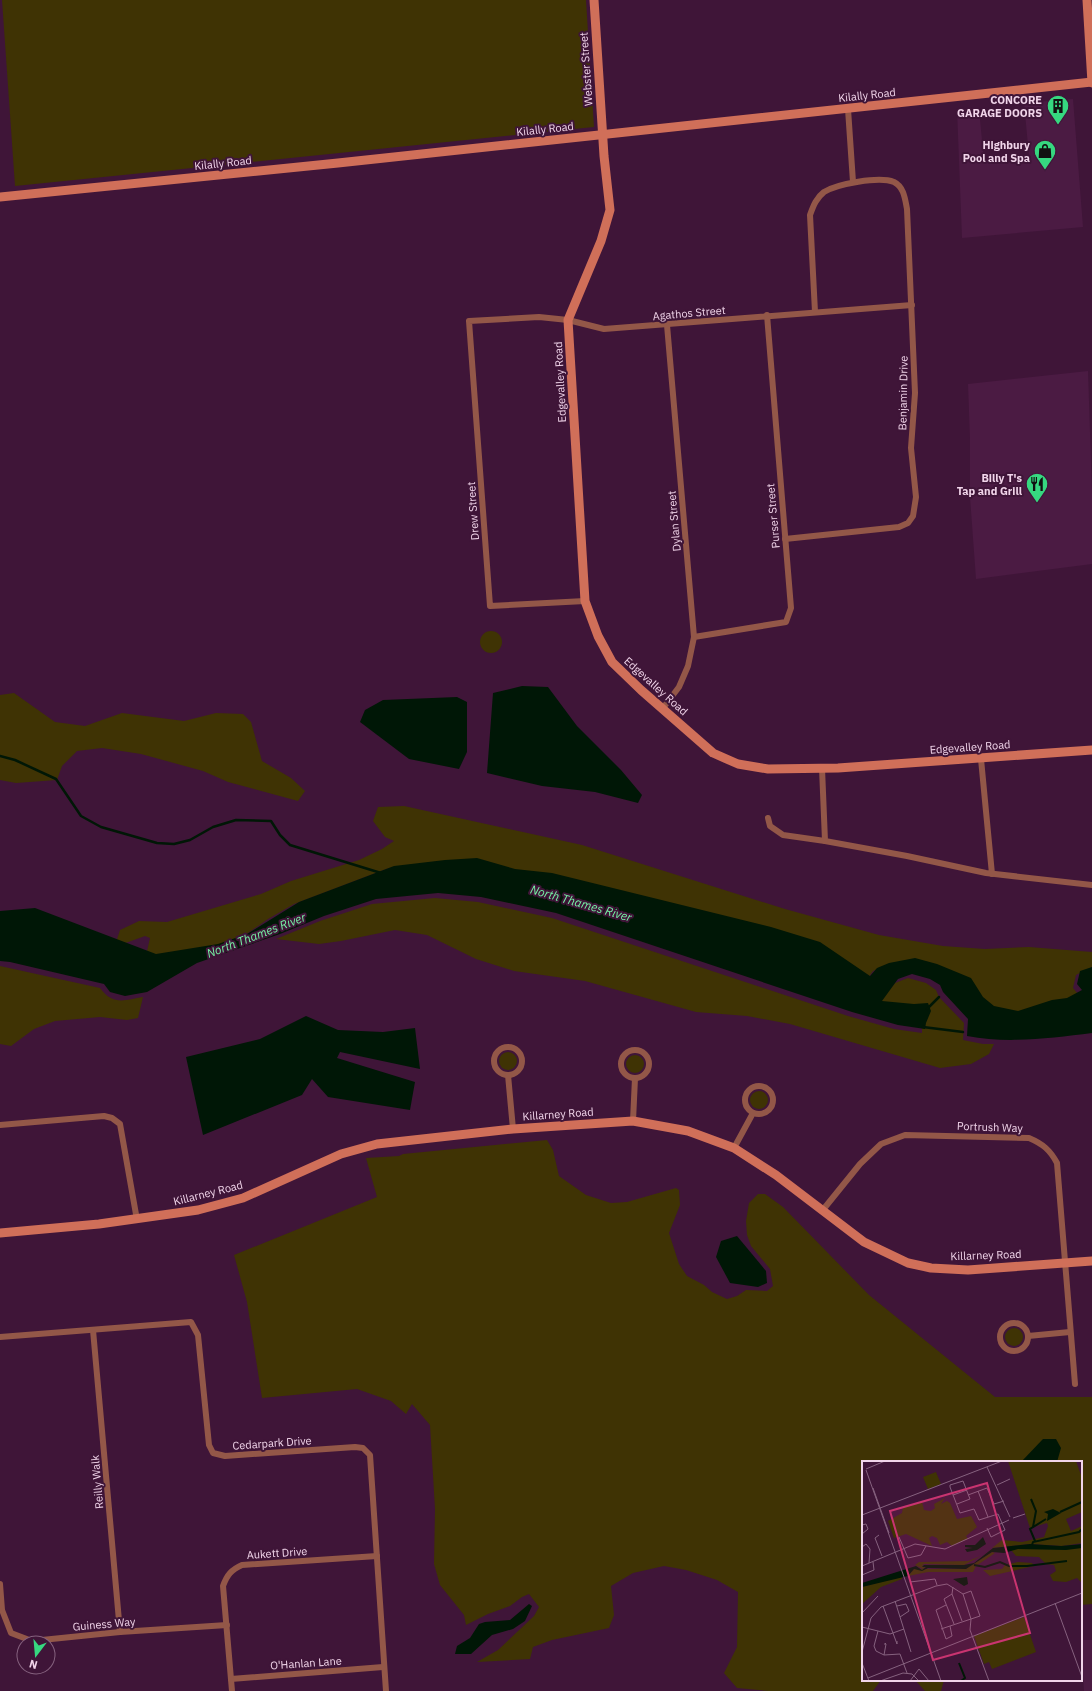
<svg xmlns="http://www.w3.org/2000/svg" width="1092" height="1691" font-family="'IBM Plex Sans',sans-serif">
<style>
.built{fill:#4b1b43}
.green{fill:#3f3304}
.water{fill:#001706}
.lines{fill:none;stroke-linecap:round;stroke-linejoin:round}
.stream{stroke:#001706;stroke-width:2.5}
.street{stroke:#935748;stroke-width:6}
.secondary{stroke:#d06f59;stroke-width:9}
.labels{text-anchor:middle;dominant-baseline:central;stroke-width:4;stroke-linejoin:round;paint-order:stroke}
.street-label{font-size:11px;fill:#f1d5ea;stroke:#3f1538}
.poi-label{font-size:11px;font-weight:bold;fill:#f1d5ea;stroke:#3f1538;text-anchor:end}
.water-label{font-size:12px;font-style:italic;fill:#77f4a6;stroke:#3f1538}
.inset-river{fill:none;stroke:#001706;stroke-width:2}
.inset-road{fill:none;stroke:#86627f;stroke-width:1}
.view{fill:#c93470;fill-opacity:0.15;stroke:#c93470;stroke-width:2}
.inset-edge{fill:none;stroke:#f1d5ea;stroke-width:2}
</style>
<rect width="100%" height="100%" fill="#3f1538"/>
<g class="built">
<polygon points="1073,99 1083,227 962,238 957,109 979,109 984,161 1029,156 1024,103"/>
<polygon points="1088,371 1092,494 1092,564 976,579 970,497 970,439 968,384"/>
<polygon points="1081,1640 1092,1640 1092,1691 1084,1691"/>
</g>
<g class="green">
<polygon points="2,0 586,0 594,127 15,186"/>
<circle cx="491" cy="642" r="11"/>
<polygon points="14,693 55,722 85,726 122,713 184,721 216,713 243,714 251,722 262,761 291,778 305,791 298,801 228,782 203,771 141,754 102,748 77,751 62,766 57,780 16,783 0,780 0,695"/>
<polygon points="404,806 582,845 785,909 879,935 943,946 985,949 1029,947 1092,952 1092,967 1076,975 1073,988 1078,994 1063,1002 1014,1015 991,1009 967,981 885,966 873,971 867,979 442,861 389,868 294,904 268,919 242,937 214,947 153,956 147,951 150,938 145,936 120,945 116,942 120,930 139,921 167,922 261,894 291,881 359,860 382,849 394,841 385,837 373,821 378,807"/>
<polygon points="435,898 478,902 552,918 848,1016 894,1029 922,1033 922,1027 878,1004 895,983 908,978 926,983 936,990 939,997 964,1023 963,1040 983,1044 994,1044 989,1054 971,1064 940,1068 790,1024 747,1016 696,1012 585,981 514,971 476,959 427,935 395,930 341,941 319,944 276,939 320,921 372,904"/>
<path d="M0,966l100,22c13,18 25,12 43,9l-5,21 -11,2 -27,-3 -45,4 -21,8 -23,17 -11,-2z"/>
<circle cx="508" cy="1061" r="9"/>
<circle cx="635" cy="1064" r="9"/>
<circle cx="759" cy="1100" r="9"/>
<polygon points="547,1140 553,1150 559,1176 586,1195 611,1203 627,1202 676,1188 679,1190 680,1205 669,1233 679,1264 687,1276 704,1285 712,1292 727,1299 737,1296 746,1290 767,1291 773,1286 770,1269 751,1246 747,1235 746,1221 749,1203 758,1194 765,1194 783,1207 869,1295 995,1397 1092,1397 1092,1604 1081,1605 1081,1462 863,1462 863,1680 881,1680 873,1691 768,1691 737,1688 724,1673 737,1647 738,1592 717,1580 686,1570 664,1566 633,1573 611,1586 614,1615 609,1628 552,1640 533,1647 530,1659 477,1662 498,1650 534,1616 539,1607 529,1594 522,1597 510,1606 488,1614 466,1625 464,1615 440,1585 434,1564 435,1509 430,1425 412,1404 406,1414 391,1401 357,1389 262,1398 247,1302 234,1255 377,1197 366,1158 399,1156 403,1154"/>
<circle cx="1014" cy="1337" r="9"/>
<polygon points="915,1680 944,1680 941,1691 925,1691"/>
</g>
<g class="water">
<polygon points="522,686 548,687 577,726 621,770 642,795 638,803 595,792 542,786 487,773 493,693"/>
<polygon points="457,697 467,702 467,752 459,769 409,759 360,722 365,710 383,700"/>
<path d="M477,858l38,11 37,4 219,54 49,15 50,34 7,-8 12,-5 26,-5 22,6 34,14 12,19 11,9 24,5 34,-11 15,-2 15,-8 -5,-6 3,-13 12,-4v66c-41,5 -84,11 -125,3l1,-17 -25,-27 -3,-7 -10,-6 -18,-5 -14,5 -16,22 32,3 14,-1 3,8 -5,12 -1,6 -27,-4 -46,-13 -296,-99 -75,-16 -43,-4 -62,6 -52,17 -44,18 -83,29 -50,29 -22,4 -15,-4 -6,-8 -94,-22 -10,-1v-50l35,-3 121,46 62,-10 29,-10 52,-32 95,-36 51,-6z"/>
<polygon points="306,1016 338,1030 383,1032 415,1028 420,1069 340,1052 337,1058 415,1082 410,1110 328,1097 312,1079 302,1095 203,1135 186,1057 260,1039"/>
<polygon points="737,1236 766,1271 767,1283 758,1287 730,1283 716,1257 721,1241"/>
<polygon points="1043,1439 1056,1439 1061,1448 1057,1462 1021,1462"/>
<polygon points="529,1604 532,1606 525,1621 513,1629 492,1635 471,1654 455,1654 457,1646 470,1638 479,1624 485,1622 510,1620"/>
</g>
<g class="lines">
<g class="stream">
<polyline points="0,756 15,760 56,779 81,816 101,827 157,843 174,844 190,840 213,827 236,820 271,821 280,835 290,845 381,873"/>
<polyline points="927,1009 939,997"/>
<polyline points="923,1027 963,1032"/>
</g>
<g class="street">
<polyline points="848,109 853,182"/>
<path d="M785,539l114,-12 9,-4 5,-7 3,-19 -5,-49 4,-55 -8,-184c-2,-10 -3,-22 -13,-27 -15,-6 -57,2 -70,10 -8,6 -11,15 -14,23l5,97"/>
<polyline points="585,601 490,606 469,321 539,317 568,320 604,329 912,305"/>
<polyline points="694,637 786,622 791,608 767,315"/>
<polyline points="663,708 679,687 688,666 694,637 667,325"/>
<polyline points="981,759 992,874"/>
<polyline points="822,768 825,841 907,856 986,873 1092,885"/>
<polyline points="768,818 770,826 783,835 825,841"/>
<circle cx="508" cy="1061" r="14"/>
<circle cx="635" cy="1064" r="14"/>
<polyline points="508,1075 513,1129"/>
<circle cx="759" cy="1100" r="14"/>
<polyline points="633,1121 635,1078"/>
<polyline points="0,1125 104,1116 112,1118 120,1124 137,1220"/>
<polyline points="734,1148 753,1113"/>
<path d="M822,1211l38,-47 21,-20 24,-9 124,3c14,6 21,12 28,25l18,221"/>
<circle cx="1014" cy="1337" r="14"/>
<polyline points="93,1330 120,1632"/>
<polyline points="1028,1336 1070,1332"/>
<polyline points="0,1337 191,1322 198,1335 209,1445 213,1453 225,1456 355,1447 363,1448 370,1455 386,1691"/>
<polyline points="0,1584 2,1610 11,1633 32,1641 120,1632 227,1625"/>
<polyline points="231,1679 383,1667"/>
<path d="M232,1691l-9,-105c4,-11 8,-16 19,-21l135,-9"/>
</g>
<g class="secondary">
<polyline points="594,0 604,156 610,210 601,241 568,320 585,601 598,636 612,662 641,690 713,753 738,764 768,769 838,768 1092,750"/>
<polyline points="1087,0 1092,83"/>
<polyline points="0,197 338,163 1092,82"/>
<polyline points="0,1233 99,1224 198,1210 243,1198 341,1154 377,1144 513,1129 633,1121 688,1131 734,1148 776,1175 864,1242 908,1263 931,1268 968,1270 1092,1261"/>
</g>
</g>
<defs>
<g id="building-pin" transform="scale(1.15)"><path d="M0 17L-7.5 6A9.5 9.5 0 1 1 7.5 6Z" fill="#36d880" stroke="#3f1538"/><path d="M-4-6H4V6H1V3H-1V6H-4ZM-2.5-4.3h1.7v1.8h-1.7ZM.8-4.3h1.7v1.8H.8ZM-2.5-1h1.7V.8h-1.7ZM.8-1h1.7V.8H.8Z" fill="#111"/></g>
<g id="shop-pin" transform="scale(1.15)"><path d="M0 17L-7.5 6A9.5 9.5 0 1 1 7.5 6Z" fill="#36d880" stroke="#3f1538"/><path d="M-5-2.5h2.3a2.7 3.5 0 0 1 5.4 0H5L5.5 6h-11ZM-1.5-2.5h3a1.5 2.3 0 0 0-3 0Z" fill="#111"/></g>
<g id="restaurant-pin" transform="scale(1.15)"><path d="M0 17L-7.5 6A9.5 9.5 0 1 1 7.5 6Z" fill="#36d880" stroke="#3f1538"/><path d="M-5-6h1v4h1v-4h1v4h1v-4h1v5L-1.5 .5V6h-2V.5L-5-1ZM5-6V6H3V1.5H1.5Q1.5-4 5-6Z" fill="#111"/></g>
</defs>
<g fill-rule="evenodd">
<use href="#building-pin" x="1058" y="106"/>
<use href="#shop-pin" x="1045" y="151"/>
<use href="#restaurant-pin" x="1037" y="484"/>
</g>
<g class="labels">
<g class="street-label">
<text transform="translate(586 69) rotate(-94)">Webster Street</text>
<text transform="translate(867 95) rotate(-6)">Kilally Road</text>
<text transform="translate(545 129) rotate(-6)">Kilally Road</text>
<text transform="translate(223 163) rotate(-6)">Kilally Road</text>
<text transform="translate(689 313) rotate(-5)">Agathos Street</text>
<text transform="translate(560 382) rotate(-93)">Edgevalley Road</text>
<text transform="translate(903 393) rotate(-89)">Benjamin Drive</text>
<text transform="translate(473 511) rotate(-94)">Drew Street</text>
<text transform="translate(773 516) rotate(-95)">Purser Street</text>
<text transform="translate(674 521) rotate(-95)">Dylan Street</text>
<text transform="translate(656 686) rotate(42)">Edgevalley Road</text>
<text transform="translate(970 747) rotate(-4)">Edgevalley Road</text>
<text transform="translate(558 1114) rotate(-4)">Killarney Road</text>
<text transform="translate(990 1127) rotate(2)">Portrush Way</text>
<text transform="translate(208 1193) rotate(-14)">Killarney Road</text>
<text transform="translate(986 1255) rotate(-2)">Killarney Road</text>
<text transform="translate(272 1443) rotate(-4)">Cedarpark Drive</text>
<text transform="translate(97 1482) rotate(-95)">Reilly Walk</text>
<text transform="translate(277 1553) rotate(-4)">Aukett Drive</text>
<text transform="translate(104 1624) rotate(-5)">Guiness Way</text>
<text transform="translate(306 1663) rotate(-4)">O'Hanlan Lane</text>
</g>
<g class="poi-label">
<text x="1042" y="100">CONCORE<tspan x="1042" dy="13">GARAGE DOORS</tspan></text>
<text x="1030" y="145">Highbury<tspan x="1030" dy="13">Pool and Spa</tspan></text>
<text x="1022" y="478">Billy T's<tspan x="1022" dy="13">Tap and Grill</tspan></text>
</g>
<g class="water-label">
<text transform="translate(581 903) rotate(16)">North Thames River</text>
<text transform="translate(256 935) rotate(-21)">North Thames River</text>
</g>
</g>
<g transform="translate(862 1461)">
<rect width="220" height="220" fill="#3f1538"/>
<path d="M146,0h68l6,17v34l-16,7 5,12 11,-5v17l-20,3 -32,-2 -38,4 10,-8 20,2 22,-5 4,-11 -1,-3 -17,5zM74,11l5,12 -13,5 -5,-12zM83,37l-4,6 6,-3 3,2 7,16 14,-3 6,11 -11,9 2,3 -16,7 -5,-4 -7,3 -3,-7 -5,-2 -3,2 3,8 -26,-12 -12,4 -6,-17 14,-8 1,-6 19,-5 2,8 7,1 4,-3 -1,-4zM154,87h66v35l-5,-5 -11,4 -13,-1 -3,-6 6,-4 -2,-6 -8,-1 -7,-7 -23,-1 -5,-6zM130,91l3,1 -19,13 -3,6h-45l-20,4 6,-7h52zM119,95l-17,9 -40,-1 -2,2h4l-3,3 -8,-4 4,-3 49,-1zM156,101l14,1 2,3 -44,10 -7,-6 19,-1 3,-4zM40,115v3l-21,8 -19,17v-17zM162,156l12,35 -44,17 -3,-7 -5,2 -10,-28z" fill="#3f3304"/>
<path d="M191,48l8,4 -14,8 1,-7 -4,-2zM121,76l3,7 -9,6 -10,2 -2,-3 8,-1 -8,-1v-2h10zM168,83l31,2 21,-2v4l-16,2 -48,-1 -14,4 -12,-1 -26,17 -38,-1 -6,3 -8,-2 -6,7 -46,11v-4l54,-17 6,4 4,-3h-4l2,-2h40l10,-2 19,-15zM105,116l1,7 -4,2 -11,-7z" fill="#001706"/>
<path class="inset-river" d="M169,38l5,12 -3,16M198,51l22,-10M173,80l-5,-12 16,-10M170,84l1,-3 46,-10 3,-3M112,104l11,2 15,-5 9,4h18l40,-5M97,202l6,15 -4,3"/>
<path class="inset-road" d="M125,6l23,50M4,8l19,-8M4,9l75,211M135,24l13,-6M11,27l16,45M116,30l10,26M91,34l14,-5M106,34l19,-7 7,16 10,-3M95,43l13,-5 -7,-18 -13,4v2l10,26 14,-4 5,11 19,-6 7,16 -14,7 -4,-9M0,54l140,-54M151,57l12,-4M0,64l4,-1 2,5 -6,5M17,74l-4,3 7,18M37,76l9,21 13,-3 5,-9M0,86l4,-3 4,5 -1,14M0,105l53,-22 30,5 64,-29M0,114l12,-5 -1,-8M48,121l25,-3 2,6M91,126l-1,7 10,27M90,133l-8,5 10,25M33,140l16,51M193,142l27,74M84,144l-10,5 10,29 6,-3 -2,-10M21,145l14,38v-3M35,145l9,-2 3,7 -9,6M0,152l16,-17M0,166l28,7 14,-5M79,168l39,-13 -9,-25 -8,3M16,170l-4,15 2,5 8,4 16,-1 7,19M0,191l9,-34 10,-11 55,-21 11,-2 16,10 8,25 -1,11 19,51M22,194l2,-11 -1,-1v2M0,202l7,18M6,217l214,-85M18,220l23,-8 9,1 7,7M48,220l9,-12 10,12"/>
<path class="view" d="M125,22l43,150 -97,27 -43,-149z"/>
<rect width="220" height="220" class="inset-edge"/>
</g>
<g transform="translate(36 1655) rotate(196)"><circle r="19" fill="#3f1538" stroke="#86627f"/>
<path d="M0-3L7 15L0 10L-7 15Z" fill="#36d880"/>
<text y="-6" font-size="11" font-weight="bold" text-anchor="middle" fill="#f1d5ea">N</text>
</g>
</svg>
